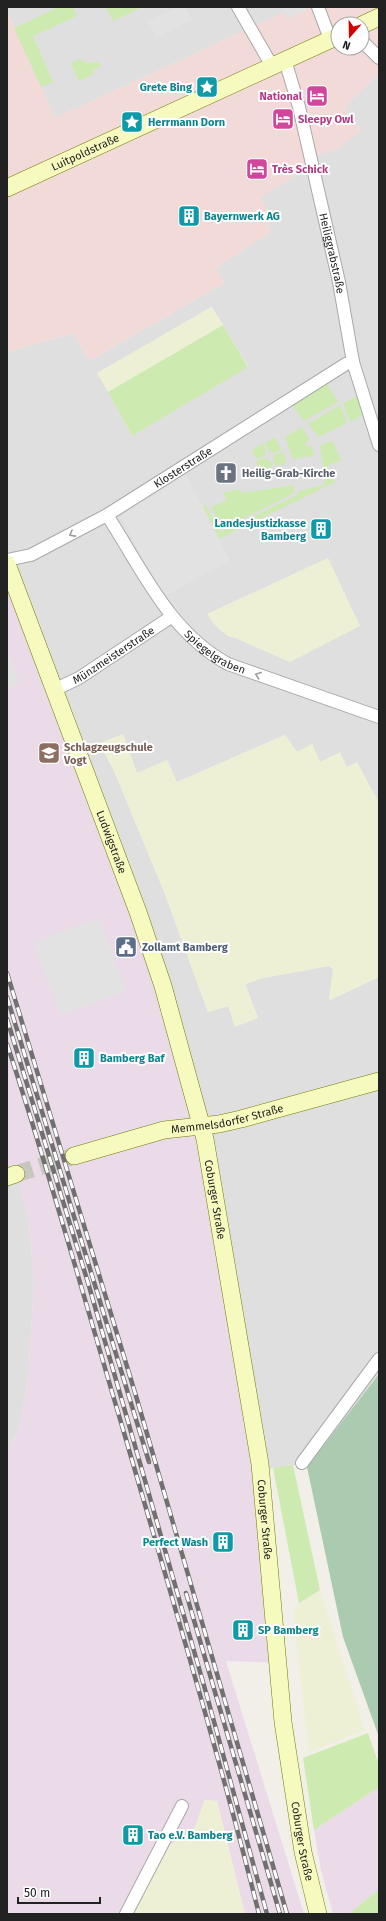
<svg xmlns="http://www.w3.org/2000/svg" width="386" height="1921" font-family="'Fira Sans',sans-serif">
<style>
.residential{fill:#e0dfdf;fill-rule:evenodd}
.commercial{fill:#f2dad9;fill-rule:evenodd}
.industrial{fill:#ebdbe8}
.farmland{fill:#eef0d5}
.grass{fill:#cdebb0}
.cemetery{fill:#aacbaf}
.parking{fill:#e2e2e2}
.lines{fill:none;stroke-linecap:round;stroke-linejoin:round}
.secondary-tunnel{stroke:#c8c6c1;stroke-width:17;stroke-dasharray:17 8;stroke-linecap:butt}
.street-casing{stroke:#a9a9a9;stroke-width:14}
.secondary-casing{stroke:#707d05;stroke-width:18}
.street{stroke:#fff;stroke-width:12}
.secondary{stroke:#f7fabf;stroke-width:17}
.rail-casing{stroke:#707070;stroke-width:4.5}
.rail{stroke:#fff;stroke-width:3;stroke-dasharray:9;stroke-linecap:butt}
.oneway{stroke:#9c9c9c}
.labels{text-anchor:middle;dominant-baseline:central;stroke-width:4;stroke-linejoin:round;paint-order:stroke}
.culture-label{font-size:11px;font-weight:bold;fill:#0d838f;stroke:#fff;text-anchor:start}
.hotel-label{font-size:11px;font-weight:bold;fill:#b23c85;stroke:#fff;text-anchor:start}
.street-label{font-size:11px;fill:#222;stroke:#fff}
.worship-label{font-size:11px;font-weight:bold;fill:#5b616d;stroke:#fff;text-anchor:start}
.education-label{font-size:11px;font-weight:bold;fill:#785e54;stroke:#fff;text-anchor:start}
.service-label{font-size:11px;font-weight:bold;fill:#4e5e75;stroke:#fff;text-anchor:start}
</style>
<rect width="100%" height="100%" fill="#f2efe9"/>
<g class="residential">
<polygon points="7,7 296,7 55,118 7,11"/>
<path d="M379,73v730l-22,-40 -10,4 -27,-5 -23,-10 -12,-17 -108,47 -40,-9 -37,-29 15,29 50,121 43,118 20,-6 30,12 -13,-34 18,-6 66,-12 4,3 -3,31 49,-23v397l-72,93 -14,-2 -32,5 -254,-913v-205l67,-19 15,28 135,-78 -9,-15 56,-36 -4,-8 6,-5 -14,-22 51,-30 -2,-10 53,-26 -17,-24zM212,307l36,59 -116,70 -34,-63zM211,620l79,42 -54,-24 -8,-2 -8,-6z"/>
<polygon points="15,1165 29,1222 34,1282 29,1366 25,1399 19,1428 7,1453 7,1167"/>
</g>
<path class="commercial" d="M296,7h83v66l-35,34 17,24 -27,20 -26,6 2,10 -50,30 13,22 -6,5 4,8 -56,36 9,15 -135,78 -15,-28 -67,19v-341l48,107zM338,24h24v24h-24z"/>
<g class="industrial">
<polygon points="7,557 210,1131 283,1663 226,1661 304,1914 245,1914 217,1801 205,1800 195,1827 184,1837 168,1846 133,1914 7,1914 7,1453 19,1428 25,1399 29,1366 34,1282 29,1222 15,1165 7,1167"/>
<polygon points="379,1787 379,1889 349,1914 333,1914 321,1870 314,1830"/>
</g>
<g class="farmland">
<polygon points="211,307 223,325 108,392 97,373"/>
<polygon points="328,558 360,626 290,662 236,638 228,636 214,624 207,614"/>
<polygon points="123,734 137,773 167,760 177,782 285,735 297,752 312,744 320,762 340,752 347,767 357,762 379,803 379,977 329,1000 333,969 329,966 263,978 245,984 258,1018 235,1027 228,1006 208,1012 165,894 115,773 100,743"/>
<polygon points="320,1590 365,1730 309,1752 293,1612 299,1603"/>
<polygon points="205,1800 217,1801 245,1914 133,1914 168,1846 184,1837 195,1827"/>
</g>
<g class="grass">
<polygon points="59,7 73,7 77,16 33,36 53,82 41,87 14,28"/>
<polygon points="106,7 139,7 140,8 113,21"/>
<polygon points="80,59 87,63 99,62 101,66 92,70 94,74 79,81 71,63"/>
<polygon points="223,325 248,367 132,436 108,392"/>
<polygon points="327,384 338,402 304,421 292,405"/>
<polygon points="359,395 365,414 350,422 343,403"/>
<polygon points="340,405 347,423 319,437 308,424"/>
<polygon points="302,427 310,440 307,441 306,445 309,447 312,446 314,456 293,459 285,437"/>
<polygon points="275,437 281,450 274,453 269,451 265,443"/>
<polygon points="333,441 341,460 327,466 335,482 219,539 203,506 206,505 221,532 297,495 298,491 324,485 325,481 320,446 322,444"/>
<polygon points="263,443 266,451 265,456 256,459 252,450"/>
<polygon points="283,452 286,464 275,466 273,459 274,455"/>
<polygon points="265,458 270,460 272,467 260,469 256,461"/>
<polygon points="294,485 294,493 226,527 219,523 211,507 227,500 223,493 239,489 242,493"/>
<polygon points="293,1465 320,1590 299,1603 273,1468"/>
<polygon points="368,1733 379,1765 379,1787 314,1830 303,1758"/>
<polygon points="379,1889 379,1914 349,1914"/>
</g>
<polygon class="cemetery" points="379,1374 379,1737 343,1637 307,1467"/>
<g class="parking">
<polygon points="178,7 185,7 192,20 156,38 148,21"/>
<polygon points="282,7 312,7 287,19"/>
<polygon points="186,474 230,561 164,596 120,517"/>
<polygon points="9,655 20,683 7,688 7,656"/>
<polygon points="100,918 126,991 60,1015 33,942"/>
</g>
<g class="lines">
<polyline class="secondary-tunnel" points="16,1174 74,1156"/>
<g class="street-casing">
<g id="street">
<polyline points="238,7 272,66"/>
<polyline points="318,7 330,39"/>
<polyline points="362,41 379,58"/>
<path id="s1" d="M285,60l14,47 40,175 14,80 26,83"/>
<path id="s2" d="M107,515c35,54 62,117 121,149l151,53"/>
<path id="s3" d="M7,560l24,-5 76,-40 239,-151 7,-2"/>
<path id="s4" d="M54,690l25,-12 92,-61"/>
<polyline points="302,1463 379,1359"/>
<polyline points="126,1914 182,1806"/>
</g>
</g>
<g class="secondary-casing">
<g id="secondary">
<polyline points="362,25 379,17"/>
<path id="s5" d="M7,188l331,-152"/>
<path id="s6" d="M7,564l131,348 25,74 42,153 55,325 23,258 20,130 15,62"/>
<path id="s7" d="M74,1156l90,-26 55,-6 22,-5 138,-38"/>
<polyline points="7,1177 16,1174"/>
</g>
</g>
<use href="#street" class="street"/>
<use href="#secondary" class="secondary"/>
<g class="rail-casing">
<g id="rail">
<polyline points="7,973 136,1396 287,1914"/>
<polyline points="7,997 149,1462"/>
<polyline points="7,1019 89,1286 207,1696 267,1914"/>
<path d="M7,1044c43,130 79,261 118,392 46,159 94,318 134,478"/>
<polyline points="186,1593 280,1914"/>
</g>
</g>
<use href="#rail" class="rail"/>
</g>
<defs><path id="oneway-chevron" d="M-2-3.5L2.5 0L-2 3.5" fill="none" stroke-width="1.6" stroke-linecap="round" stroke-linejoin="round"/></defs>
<g class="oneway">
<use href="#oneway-chevron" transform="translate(72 534) rotate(151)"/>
<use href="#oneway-chevron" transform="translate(258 675) rotate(-160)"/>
</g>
<defs>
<g id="sight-square" transform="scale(1.15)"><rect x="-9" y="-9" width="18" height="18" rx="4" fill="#0f9aa8" stroke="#fff"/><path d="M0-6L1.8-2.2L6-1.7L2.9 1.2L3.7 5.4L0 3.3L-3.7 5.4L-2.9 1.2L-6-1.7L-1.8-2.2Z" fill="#fff"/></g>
<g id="hotel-square" transform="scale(1.15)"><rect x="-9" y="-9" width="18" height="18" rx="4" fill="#d1479c" stroke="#fff"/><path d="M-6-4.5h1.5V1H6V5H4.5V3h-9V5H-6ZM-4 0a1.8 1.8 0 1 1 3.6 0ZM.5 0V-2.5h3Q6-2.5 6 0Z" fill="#fff"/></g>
<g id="building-square" transform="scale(1.15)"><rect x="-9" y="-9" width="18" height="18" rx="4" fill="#0f9aa8" stroke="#fff"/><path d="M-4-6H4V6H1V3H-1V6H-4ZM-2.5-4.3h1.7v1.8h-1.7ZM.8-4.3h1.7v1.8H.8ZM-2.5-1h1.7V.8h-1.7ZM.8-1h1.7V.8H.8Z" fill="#fff"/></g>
<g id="church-square" transform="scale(1.15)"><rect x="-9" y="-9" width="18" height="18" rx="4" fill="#6b7280" stroke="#fff"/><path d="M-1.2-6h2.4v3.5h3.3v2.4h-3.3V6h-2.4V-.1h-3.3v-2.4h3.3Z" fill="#fff"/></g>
<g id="school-square" transform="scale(1.15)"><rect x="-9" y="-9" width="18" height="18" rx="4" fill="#8d6e63" stroke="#fff"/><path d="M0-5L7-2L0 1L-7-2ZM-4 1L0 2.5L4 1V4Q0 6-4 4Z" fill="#fff"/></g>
<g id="civic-square" transform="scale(1.15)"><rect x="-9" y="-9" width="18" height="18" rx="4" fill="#5c6f8a" stroke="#fff"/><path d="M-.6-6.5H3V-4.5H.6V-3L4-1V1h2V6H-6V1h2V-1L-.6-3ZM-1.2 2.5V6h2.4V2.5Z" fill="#fff"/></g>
</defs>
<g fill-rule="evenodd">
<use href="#sight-square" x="207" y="87"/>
<use href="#hotel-square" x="317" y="96"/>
<use href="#hotel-square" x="283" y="119"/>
<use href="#sight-square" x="132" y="122"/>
<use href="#hotel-square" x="257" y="169"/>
<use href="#building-square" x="189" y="216"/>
<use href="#church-square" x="226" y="473"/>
<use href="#building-square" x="321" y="529"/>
<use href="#school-square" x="49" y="753"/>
<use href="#civic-square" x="126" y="947"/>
<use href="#building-square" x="84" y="1058"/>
<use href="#building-square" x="223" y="1542"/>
<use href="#building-square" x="243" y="1630"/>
<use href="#building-square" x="133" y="1835"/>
</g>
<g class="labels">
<g class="culture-label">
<text x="192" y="87" text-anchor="end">Grete Bing</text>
<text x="148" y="122">Herrmann Dorn</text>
<text x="204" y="216">Bayernwerk AG</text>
<text x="306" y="523" text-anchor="end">Landesjustizkasse<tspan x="306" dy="13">Bamberg</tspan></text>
<text x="100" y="1058">Bamberg Baf</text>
<text x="208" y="1542" text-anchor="end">Perfect Wash</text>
<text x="258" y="1630">SP Bamberg</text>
<text x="148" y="1835">Tao e.V. Bamberg</text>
</g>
<g class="hotel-label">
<text x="302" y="96" text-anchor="end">National</text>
<text x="298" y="119">Sleepy Owl</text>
<text x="272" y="169">Très Schick</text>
</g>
<g class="street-label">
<text stroke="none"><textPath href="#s5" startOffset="86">Luitpoldstraße</textPath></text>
<text stroke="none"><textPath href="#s1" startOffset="199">Heiliggrabstraße</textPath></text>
<text stroke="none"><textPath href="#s3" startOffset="200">Klosterstraße</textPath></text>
<text stroke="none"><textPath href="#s2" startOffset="177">Spiegelgraben</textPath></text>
<text stroke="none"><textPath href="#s4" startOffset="69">Münzmeisterstraße</textPath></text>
<text stroke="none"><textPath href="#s6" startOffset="297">Ludwigstraße</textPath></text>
<text stroke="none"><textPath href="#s7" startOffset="158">Memmelsdorfer Straße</textPath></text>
<text stroke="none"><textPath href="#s6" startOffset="670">Coburger Straße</textPath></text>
<text stroke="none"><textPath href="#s6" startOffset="994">Coburger Straße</textPath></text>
<text stroke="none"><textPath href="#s6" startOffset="1318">Coburger Straße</textPath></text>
</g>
<g class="worship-label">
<text x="242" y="473">Heilig-Grab-Kirche</text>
</g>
<g class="education-label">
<text x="64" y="747">Schlagzeugschule<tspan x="64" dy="13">Vogt</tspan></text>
</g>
<g class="service-label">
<text x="142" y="947">Zollamt Bamberg</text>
</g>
</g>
<rect width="386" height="1921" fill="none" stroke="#222222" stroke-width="16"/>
<g transform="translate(350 36) rotate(200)"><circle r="19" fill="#ffffff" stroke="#a7a7a7"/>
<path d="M0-3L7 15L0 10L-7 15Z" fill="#d40000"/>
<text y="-6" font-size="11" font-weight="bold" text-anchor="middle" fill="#222222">N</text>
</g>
<path d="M18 1897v6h82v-6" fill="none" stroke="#222222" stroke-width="2"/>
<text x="24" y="1897" font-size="12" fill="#222222" stroke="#ffffff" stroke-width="3" paint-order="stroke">50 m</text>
</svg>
